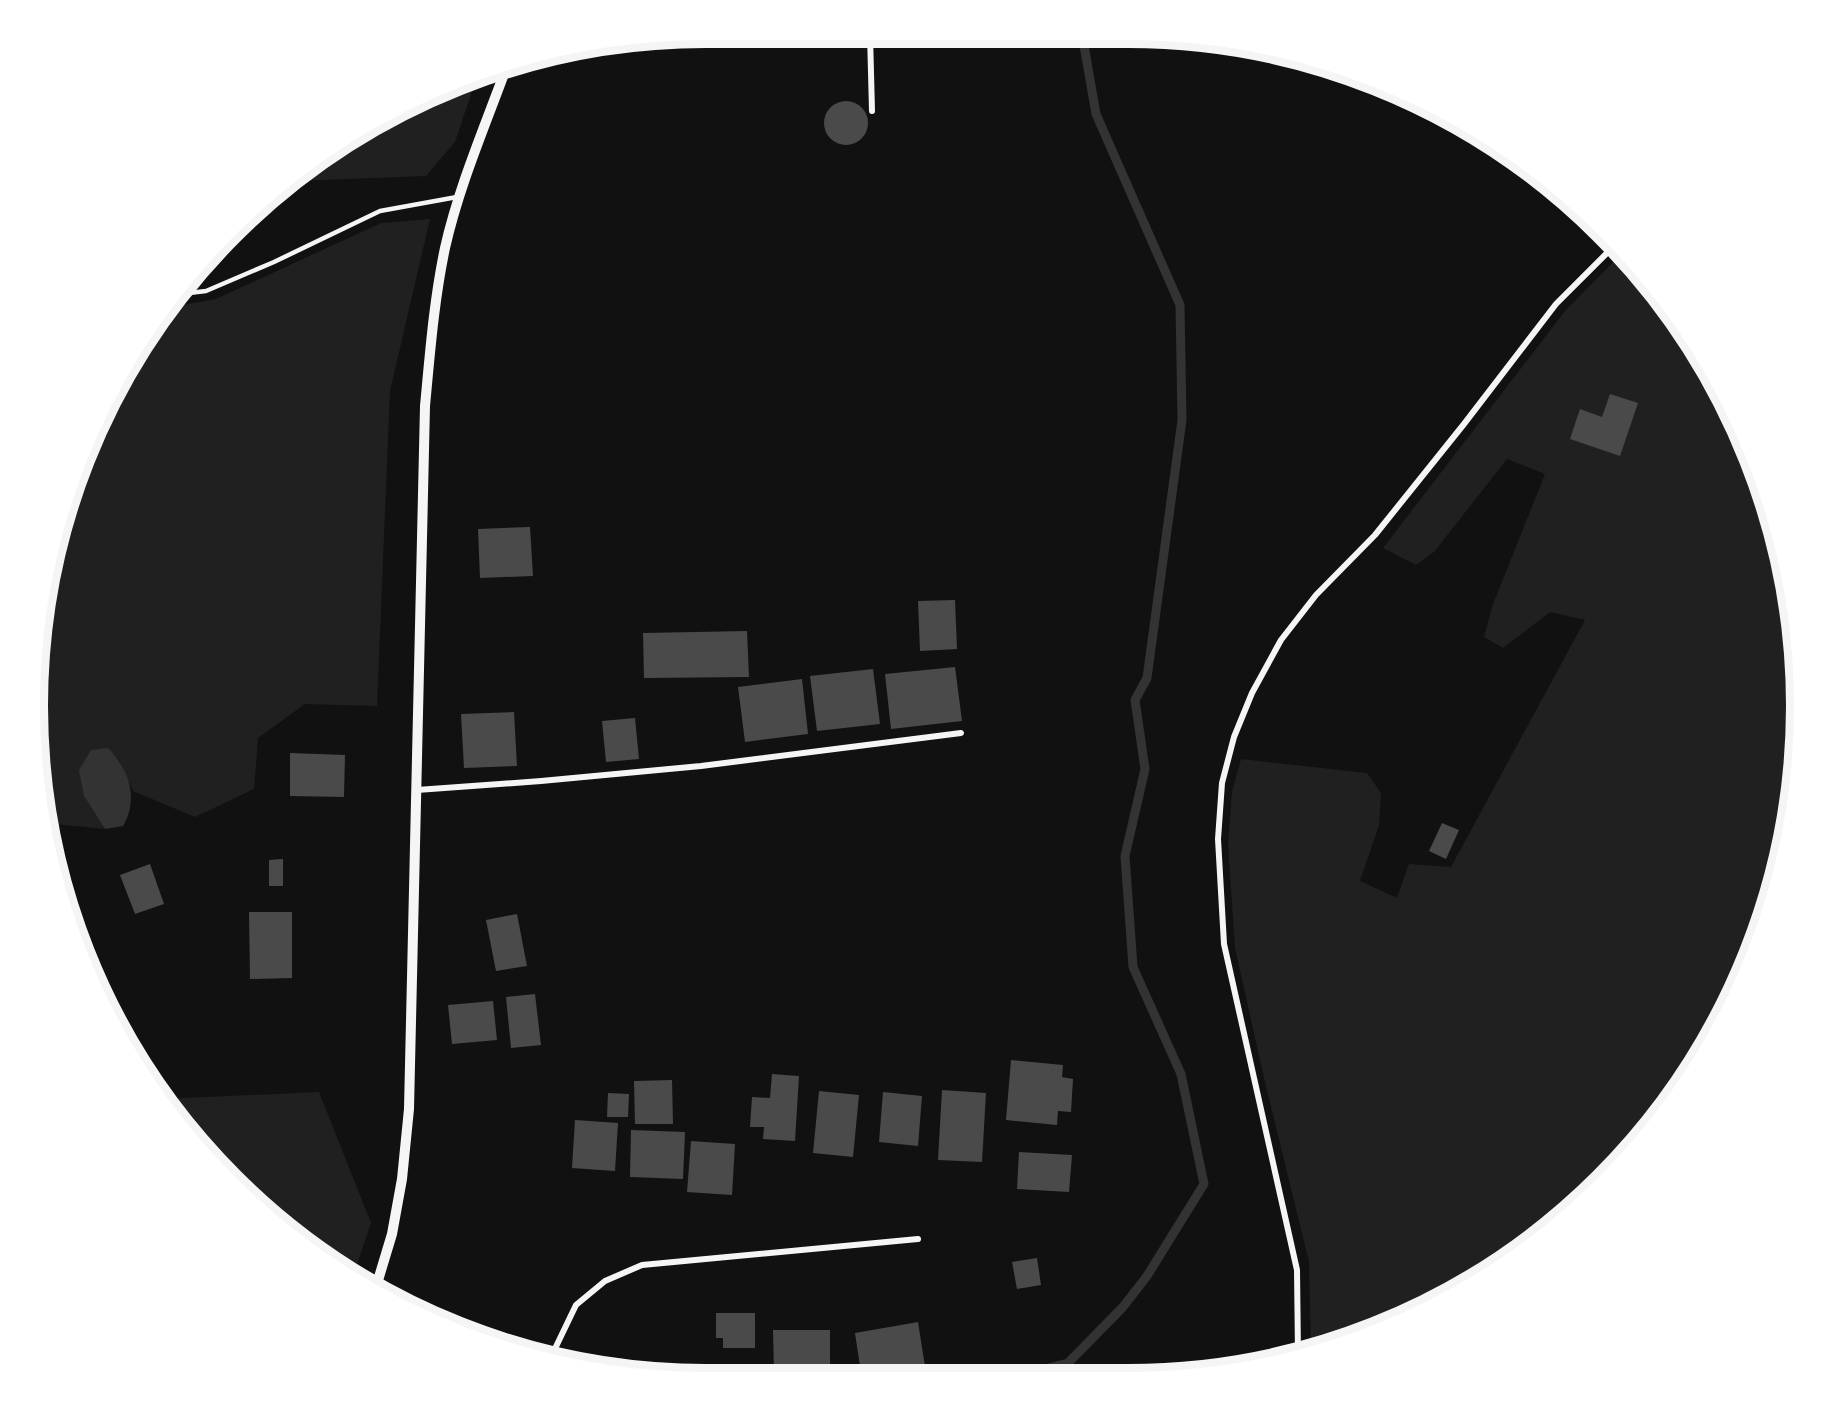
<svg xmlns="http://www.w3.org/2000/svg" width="1834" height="1412" font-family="Commissioner,sans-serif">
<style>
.green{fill:#202020}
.water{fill:#333}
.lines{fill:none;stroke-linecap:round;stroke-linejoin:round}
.stream{stroke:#333;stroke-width:9}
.building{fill:#4a4a4a}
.service{stroke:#f5f5f5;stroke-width:4.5}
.minor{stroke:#f5f5f5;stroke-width:6}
.tertiary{stroke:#f5f5f5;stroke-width:10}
.rim{fill:none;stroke:#f5f5f5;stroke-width:8}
</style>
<rect width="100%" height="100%" fill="#111"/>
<g class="green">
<polygon points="476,79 455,142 426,176 294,181 369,123"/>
<polygon points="430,219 390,391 377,706 305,704 258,738 254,789 195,817 133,791 118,758 84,796 105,829 45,823 39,794 33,706 56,532 123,370 171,307 216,299 381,223"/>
<polygon points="1623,252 1634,262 1688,332 1750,449 1788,575 1801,706 1788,838 1750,964 1687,1080 1604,1182 1502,1266 1345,1343 1311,1351 1309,1262 1264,1078 1235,948 1228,845 1232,791 1241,759 1367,773 1381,793 1379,825 1360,881 1397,898 1409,864 1451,867 1585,620 1550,612 1503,648 1484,637 1493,604 1545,474 1507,459 1434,552 1416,565 1383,548 1565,311"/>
<polygon points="319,1092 371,1223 353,1276 332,1266 230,1182 162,1099"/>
</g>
<path class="water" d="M108,748c21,21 31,51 15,78l-18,3 -21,-33 -5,-26 12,-20z"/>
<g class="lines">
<polyline class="stream" points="1029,1373 1068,1363 1123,1307 1147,1276 1204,1184 1181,1074 1133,967 1125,856 1145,769 1135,700 1147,678 1182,420 1180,305 1096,114 1082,34"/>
</g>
<g class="building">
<circle cx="846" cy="123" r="22"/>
<polygon points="1610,394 1638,403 1620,456 1570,439 1580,409 1602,417"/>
<polygon points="530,527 533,576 480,578 478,529"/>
<polygon points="955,600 957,649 920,651 918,601"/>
<polygon points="747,631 749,677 644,678 643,633"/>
<polygon points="955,667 962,721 891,729 885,674"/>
<polygon points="873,669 880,724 817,731 810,676"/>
<polygon points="802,679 808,734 745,742 738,687"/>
<polygon points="514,712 517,766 464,768 461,714"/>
<polygon points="635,718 639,759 606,762 602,721"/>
<polygon points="290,753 345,755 344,797 290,796"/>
<polygon points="1442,823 1459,830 1446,859 1429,851"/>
<polygon points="283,859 283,886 269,886 269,860"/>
<polygon points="150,864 164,904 135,914 120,875"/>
<polygon points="249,912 292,912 292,978 250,979"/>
<polygon points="517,914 527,966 496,971 486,920"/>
<polygon points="535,994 541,1045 511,1048 506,997"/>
<polygon points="493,1001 497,1040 452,1044 448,1005"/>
<polygon points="1011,1060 1063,1065 1062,1077 1073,1079 1071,1112 1058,1111 1057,1125 1006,1120"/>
<polygon points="772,1074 799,1076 795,1141 763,1139 764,1127 750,1127 752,1097 770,1098"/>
<polygon points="672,1080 673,1124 635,1124 634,1081"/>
<polygon points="942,1090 986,1093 982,1162 938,1160"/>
<polygon points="819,1091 859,1095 853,1157 813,1153"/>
<polygon points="883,1092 922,1096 918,1146 879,1142"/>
<polygon points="608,1093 629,1094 628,1117 607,1117"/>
<polygon points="575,1120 618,1123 615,1171 572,1168"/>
<polygon points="631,1130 685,1132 683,1179 630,1177"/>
<polygon points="691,1141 735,1144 732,1195 687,1192"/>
<polygon points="1019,1152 1072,1155 1069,1192 1017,1189"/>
<polygon points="1037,1258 1041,1285 1017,1289 1012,1262"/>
<polygon points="716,1313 755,1313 755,1348 723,1348 723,1338 716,1338"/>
<polygon points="918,1322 926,1373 861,1373 855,1333"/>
<polygon points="773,1330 830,1330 830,1373 774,1373"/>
</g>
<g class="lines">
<polyline class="service" points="181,294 206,291 274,262 380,211 457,197"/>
<g class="minor">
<polyline points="870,34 872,111"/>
<polyline points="417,790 541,781 701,766 961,733"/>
<polyline points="1298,1354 1297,1270 1224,944 1218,839 1222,783 1234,737 1252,693 1281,640 1316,595 1375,535 1464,424 1556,304 1615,245"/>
<polyline points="551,1357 576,1305 605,1281 642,1265 918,1239"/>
</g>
<path class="tertiary" d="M376,1287l16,-53 10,-55 7,-70 16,-703c5,-53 9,-106 20,-158 14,-62 40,-122 62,-182"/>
</g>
<path d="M0 0H1834V1412H0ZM706 44H1128A662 662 0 0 1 1790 706V706A662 662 0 0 1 1128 1368H706A662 662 0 0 1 44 706V706A662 662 0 0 1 706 44Z" fill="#fff" fill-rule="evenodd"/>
<path class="rim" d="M706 44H1128A662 662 0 0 1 1790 706V706A662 662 0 0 1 1128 1368H706A662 662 0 0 1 44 706V706A662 662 0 0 1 706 44Z"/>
</svg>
